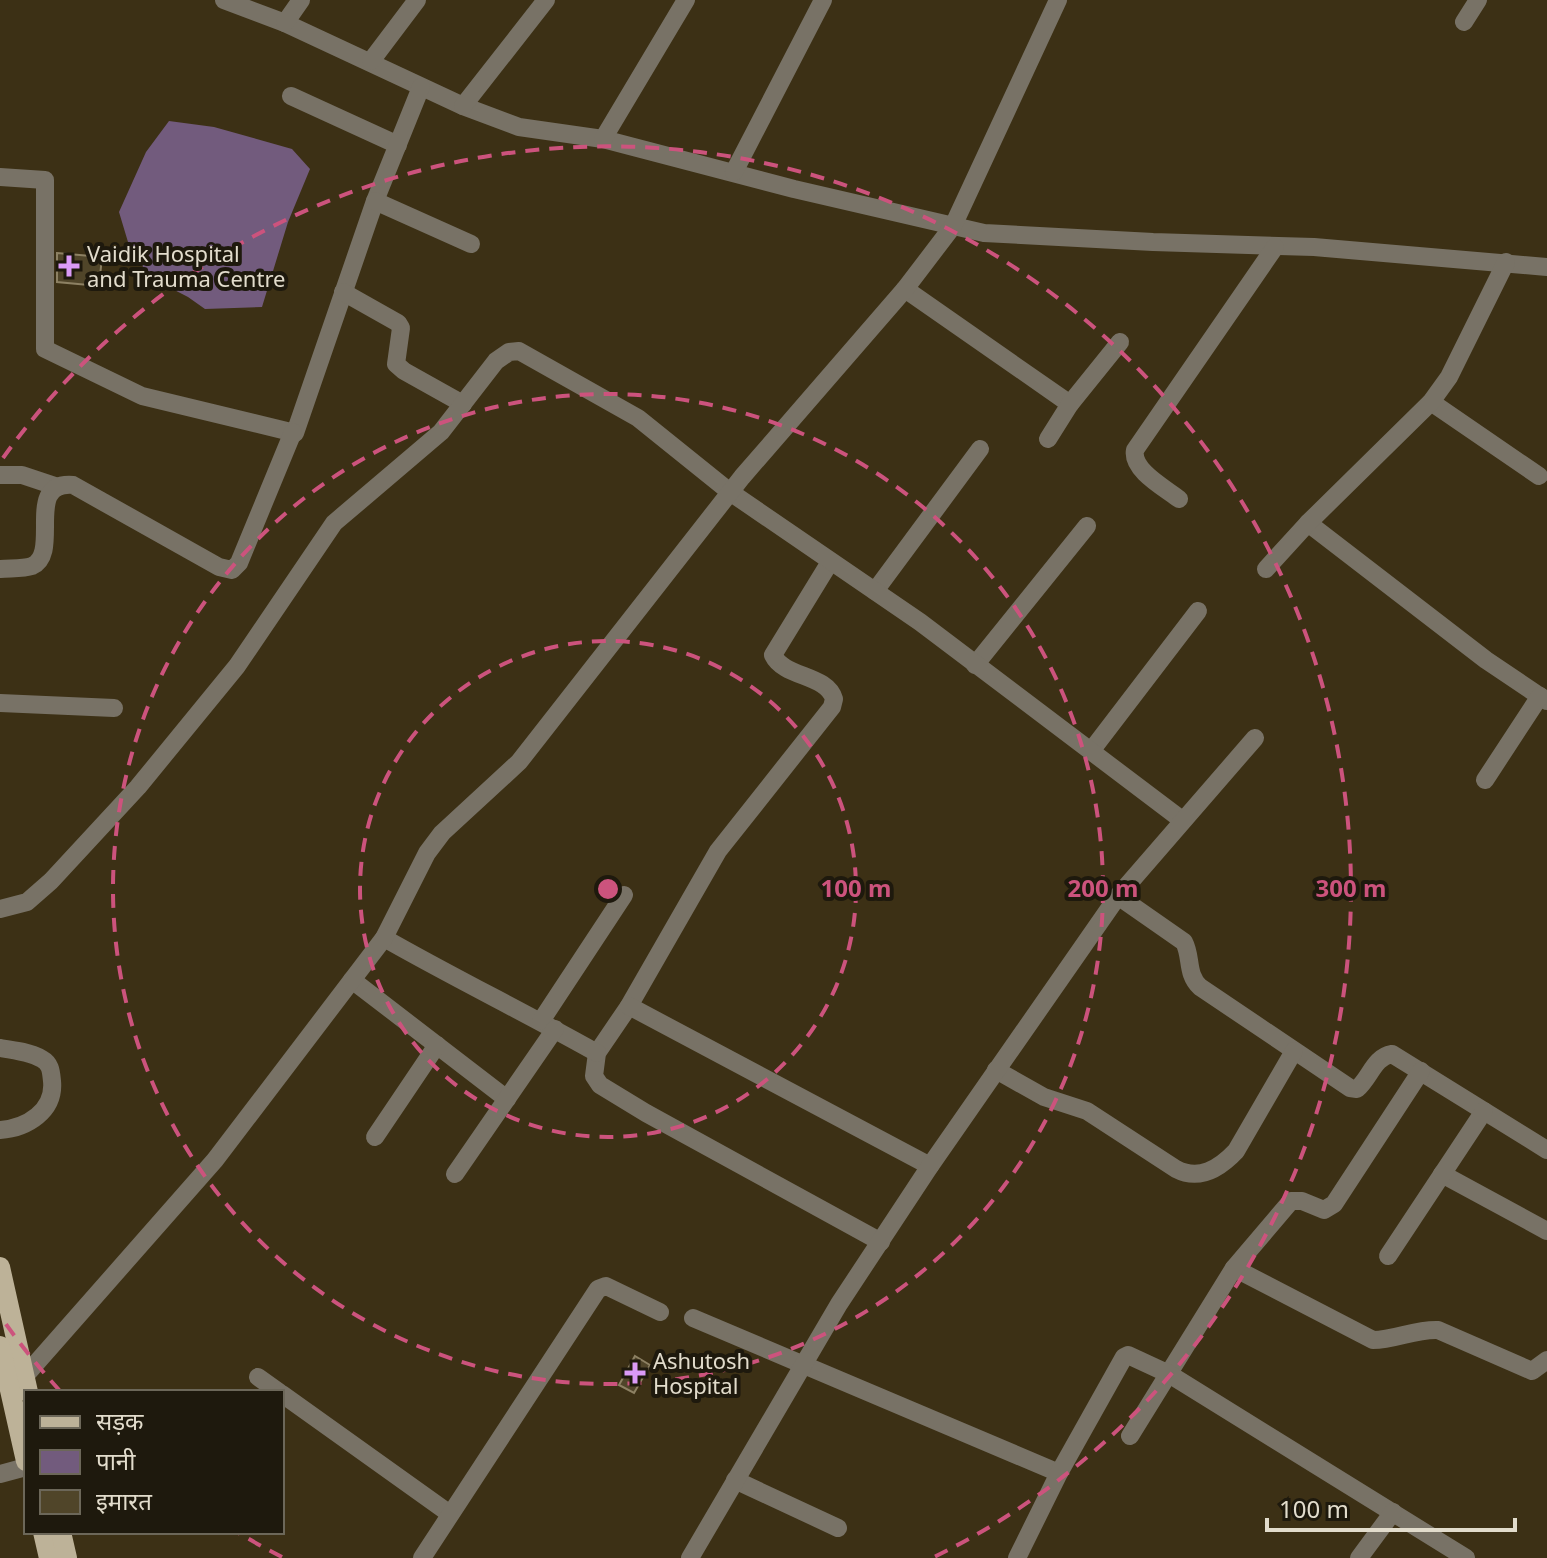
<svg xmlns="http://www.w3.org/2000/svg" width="1547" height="1558" font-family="'Noto Sans','Noto Sans Devanagari',sans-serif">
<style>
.water{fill:#725b7d}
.building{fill:#504529;stroke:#8d8163;stroke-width:2}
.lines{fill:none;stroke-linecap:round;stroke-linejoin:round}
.minor{stroke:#787266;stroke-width:18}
.major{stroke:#bdb298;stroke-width:20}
.ring{fill:none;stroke:#cc537d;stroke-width:4;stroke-dasharray:14 10}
.poi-dot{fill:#da9af6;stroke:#1e190d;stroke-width:3}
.labels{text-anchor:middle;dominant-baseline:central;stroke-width:8;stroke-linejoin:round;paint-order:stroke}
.poi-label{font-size:22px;fill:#e2dccc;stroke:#1e190d;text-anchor:start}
.centre{fill:#cc537d;stroke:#1e190d;stroke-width:4}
.ring-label{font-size:24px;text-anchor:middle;font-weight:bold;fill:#cc537d;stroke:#1e190d;stroke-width:8;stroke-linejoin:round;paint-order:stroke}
</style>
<rect width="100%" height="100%" fill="#3c3015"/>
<polygon class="water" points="169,121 214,127 292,149 310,169 288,222 262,307 205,309 188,297 153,279 131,252 119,212 146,152"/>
<g class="building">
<polygon points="57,253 102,257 99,286 57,282"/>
<polygon points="635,1356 650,1365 634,1393 619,1385"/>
</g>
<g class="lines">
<g class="minor">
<polyline points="224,0 285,23 463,106 519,127 603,139 794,189 984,233 1153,242 1314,247 1547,267"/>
<polyline points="1464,22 1478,0"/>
<polyline points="285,23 301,0"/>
<polyline points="371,61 417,0"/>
<polyline points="291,96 398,145"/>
<polyline points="463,106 546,0"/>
<polyline points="603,139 686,0"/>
<polyline points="734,172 823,0"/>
<polyline points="0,177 45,180 45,349 142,396 295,433 375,201 421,87"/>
<polyline points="375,201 471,244"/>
<polyline points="905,289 1070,404"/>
<polyline points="343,292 398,323 401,328 396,364 404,371 463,404"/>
<polyline points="1431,402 1539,476"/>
<polyline points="1048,439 1070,404 1120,342"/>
<polyline points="0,475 22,475 58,487"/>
<path d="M1179,499c-14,-11 -48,-29 -44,-49l140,-203"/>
<polyline points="1308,523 1486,660 1547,701"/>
<path d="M830,562l-57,93c11,23 54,19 61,44l-2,8 -114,144 -89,155 -32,47 -3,23 6,9 46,28 235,129"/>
<path d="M0,569c10,-1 23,0 32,-3 30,-13 -9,-85 41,-81l146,82 13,3 7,-7 54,-131"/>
<polyline points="1266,569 1308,523 1431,402 1449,377 1506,262"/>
<polyline points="875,591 980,449"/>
<polyline points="975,665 1087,526"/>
<polyline points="0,703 114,708"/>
<polyline points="1091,751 1198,611"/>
<polyline points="1485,780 1540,696"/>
<path d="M1118,896l66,46c8,15 2,32 16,45l150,101 7,1c13,-11 17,-32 35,-35l155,96"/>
<polyline points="0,909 27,902 51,881 138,787 237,666 334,523 441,432 496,361 509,352 519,351 638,418 730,492 920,622 1182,820"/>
<path d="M384,938c70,40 142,75 213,115"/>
<polyline points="352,980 507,1099"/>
<polyline points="629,1006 930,1166"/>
<polyline points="541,1021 624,895"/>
<path d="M0,1048c14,2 30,4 42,11 9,5 9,13 10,22 3,30 -25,47 -52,49"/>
<path d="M996,1070l48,27 43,14 89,58c23,12 43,0 60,-18l58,-100"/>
<polyline points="375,1137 437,1045"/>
<polyline points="455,1174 555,1029"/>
<polyline points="1442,1174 1547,1231"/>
<polyline points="1388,1256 1484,1111"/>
<path d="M1234,1268l139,72c22,0 42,-11 65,-10l94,41 15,-11"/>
<polyline points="693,1318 1059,1473"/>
<polyline points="24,1377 215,1160 384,938 427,853 442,833 519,762 742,477 905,289 953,226 1058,0"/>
<polyline points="258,1377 279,1392"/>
<polyline points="282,1394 450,1514"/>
<polyline points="1130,1436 1234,1268 1291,1201 1302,1201 1324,1210 1334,1204 1421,1071"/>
<polyline points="0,1474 26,1467"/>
<polyline points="735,1480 838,1528"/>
<polyline points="422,1558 598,1289 606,1286 660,1312"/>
<polyline points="690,1558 839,1304 930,1166 1118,896 1255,738"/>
<polyline points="1017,1558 1059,1473 1124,1357 1128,1355 1169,1374 1466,1558"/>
<polyline points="1359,1558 1393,1512"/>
</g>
<g class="major">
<polyline points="0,1267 28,1392"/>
<polyline points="0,1346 26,1461"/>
<polyline points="43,1532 49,1558"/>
<polyline points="61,1532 67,1558"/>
</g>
</g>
<g class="ring">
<circle cx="608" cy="889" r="248"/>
<circle cx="608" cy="889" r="495"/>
<path d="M282 1557A743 743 0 0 1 237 1532M60 1391A743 743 0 0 1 3 1320M3 458A743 743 0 1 1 934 1557"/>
</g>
<g class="poi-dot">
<path d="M65 254h8v8h8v8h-8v8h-8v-8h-8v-8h8z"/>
<path d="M631 1361h8v8h8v8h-8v8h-8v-8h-8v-8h8z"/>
</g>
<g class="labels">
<g class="poi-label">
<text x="87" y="253">Vaidik Hospital<tspan x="87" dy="25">and Trauma Centre</tspan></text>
<text x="653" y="1360">Ashutosh<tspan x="653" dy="25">Hospital</tspan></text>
</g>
</g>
<circle cx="608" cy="889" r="12" class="centre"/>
<g class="ring-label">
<text x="856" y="897">100 m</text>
<text x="1103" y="897">200 m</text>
<text x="1351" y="897">300 m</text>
</g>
<rect x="24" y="1390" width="260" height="144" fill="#1e190d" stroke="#6c6759" stroke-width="2"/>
<rect x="40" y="1416" width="40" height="12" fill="#bdb298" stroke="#6c6759" stroke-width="2"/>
<text x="96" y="1430" font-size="24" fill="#e2dccc">सड़क</text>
<rect x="40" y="1450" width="40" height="24" fill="#725b7d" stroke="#6c6759" stroke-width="2"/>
<text x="96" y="1470" font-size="24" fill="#e2dccc">पानी</text>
<rect x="40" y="1490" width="40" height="24" fill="#504529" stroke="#6c6759" stroke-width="2"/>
<text x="96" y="1510" font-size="24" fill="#e2dccc">इमारत</text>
<path d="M1267 1518v12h248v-12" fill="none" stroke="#e2dccc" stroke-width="4"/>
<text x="1279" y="1518" font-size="24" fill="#e2dccc" stroke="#1e190d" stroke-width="6" paint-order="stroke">100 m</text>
</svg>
